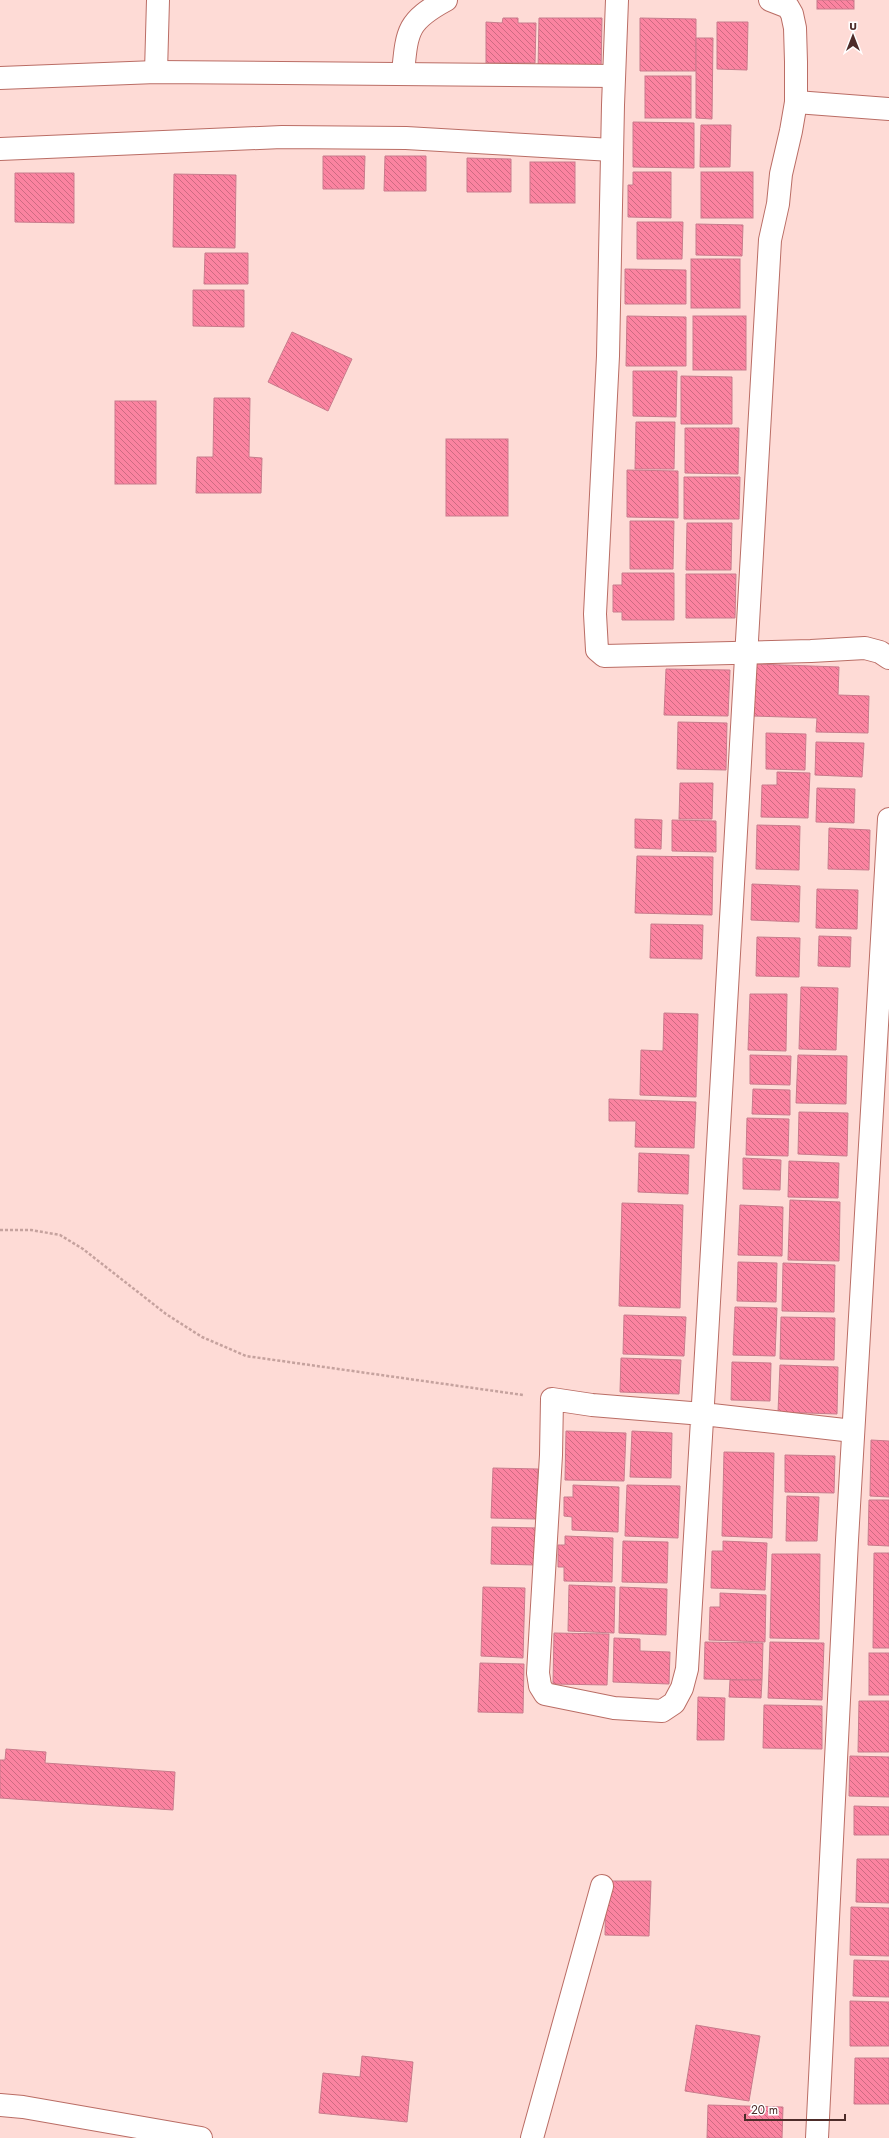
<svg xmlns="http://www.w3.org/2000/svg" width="889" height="2138" font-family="Jost,sans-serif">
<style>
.building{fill:url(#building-back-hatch);stroke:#c97b8c}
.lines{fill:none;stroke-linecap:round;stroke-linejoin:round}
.minor-casing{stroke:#ba6d65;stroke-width:24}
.path{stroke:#c5a29e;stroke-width:2.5;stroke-dasharray:3 2;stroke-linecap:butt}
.minor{stroke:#fff;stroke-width:22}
</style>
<defs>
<pattern id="building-back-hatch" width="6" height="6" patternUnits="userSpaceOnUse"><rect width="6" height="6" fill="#fb83a0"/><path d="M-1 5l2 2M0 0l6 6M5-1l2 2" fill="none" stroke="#cd6b82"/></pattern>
</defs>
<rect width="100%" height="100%" fill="#fedbd6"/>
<g class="building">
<rect x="817" y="0" width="37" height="9"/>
<polygon points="503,18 518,18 518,23 536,23 535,63 486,63 486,22 502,23"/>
<polygon points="539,18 602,18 601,71 538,71"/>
<polygon points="640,18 696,19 696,71 640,71"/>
<polygon points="717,22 748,22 747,70 717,69"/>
<polygon points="696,38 713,38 712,119 696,118"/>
<rect x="645" y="76" width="46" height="42"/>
<polygon points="633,122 694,123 694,168 633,167"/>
<polygon points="701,125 731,125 730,167 700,167"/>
<polygon points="323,156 365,156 364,189 323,189"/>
<polygon points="385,156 426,156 426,191 384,191"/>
<polygon points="467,158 511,159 511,192 467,192"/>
<rect x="530" y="162" width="45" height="41"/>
<polygon points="633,172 671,172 671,218 628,217 628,185 633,185"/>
<rect x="701" y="172" width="52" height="46"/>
<polygon points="15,173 74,173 74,223 15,222"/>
<polygon points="174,174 236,175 235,248 173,247"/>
<polygon points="637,222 683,222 682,259 637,259"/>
<polygon points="696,224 743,225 742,256 696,255"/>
<polygon points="205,253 248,253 248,284 204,284"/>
<rect x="691" y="259" width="49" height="49"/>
<polygon points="625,269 686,270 686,304 625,304"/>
<polygon points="193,290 244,290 244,327 193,326"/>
<polygon points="627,316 686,317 686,366 626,366"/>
<rect x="693" y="316" width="53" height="54"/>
<polygon points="292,332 352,359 328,411 268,382"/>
<polygon points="633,371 677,371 676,417 633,416"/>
<polygon points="681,376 732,377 732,424 681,424"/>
<polygon points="214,398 250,398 249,457 262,458 261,493 196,493 197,457 213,457"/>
<rect x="115" y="401" width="41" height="83"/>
<polygon points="636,422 675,422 674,469 635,469"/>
<polygon points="685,428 739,428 738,474 685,473"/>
<rect x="446" y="439" width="62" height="77"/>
<polygon points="627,470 678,471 678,518 627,517"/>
<polygon points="684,477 740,477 739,519 684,519"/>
<polygon points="630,521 674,521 673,569 630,569"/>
<polygon points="687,523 732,523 731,570 686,570"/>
<polygon points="622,573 674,573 674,620 622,620 622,612 613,612 613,585 622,585"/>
<polygon points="686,574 736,574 735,618 686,618"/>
<polygon points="755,664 839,667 838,695 869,696 868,733 816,732 817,718 753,716"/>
<polygon points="666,669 730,670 728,716 664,715"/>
<polygon points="678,722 727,723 726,770 677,769"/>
<polygon points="766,733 806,734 805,770 766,769"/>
<polygon points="816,742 864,743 862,777 815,775"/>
<polygon points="777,772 810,773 808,818 761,817 762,785 777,785"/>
<polygon points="680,783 713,783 712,819 679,819"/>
<polygon points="817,788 855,789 854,823 816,822"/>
<polygon points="635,819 662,820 661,849 635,848"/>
<polygon points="672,820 716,821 716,852 672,851"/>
<polygon points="757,825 800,826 799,870 756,869"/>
<polygon points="829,828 870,830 869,870 828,869"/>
<polygon points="637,856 713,857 712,915 635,913"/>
<polygon points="752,884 800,886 799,922 751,920"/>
<polygon points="817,889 858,890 857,929 816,928"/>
<polygon points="651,924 703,925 702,959 650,958"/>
<polygon points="819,936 851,937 850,967 818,966"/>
<polygon points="757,937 800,938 799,977 756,976"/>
<polygon points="801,987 838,988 836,1050 799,1049"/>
<polygon points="750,994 787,994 786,1051 748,1050"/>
<polygon points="664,1013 698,1014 696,1097 640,1095 641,1050 663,1051"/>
<polygon points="750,1055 791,1056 790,1085 750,1084"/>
<polygon points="798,1055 847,1056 846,1104 796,1103"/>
<polygon points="753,1089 790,1090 790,1115 752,1114"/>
<polygon points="609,1099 696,1102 694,1148 635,1147 636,1121 609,1121"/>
<polygon points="799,1112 848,1113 847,1156 798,1154"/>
<polygon points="747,1118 789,1119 788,1156 746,1155"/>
<polygon points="639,1153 689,1155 688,1194 638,1192"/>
<polygon points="743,1158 781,1160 780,1190 743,1189"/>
<polygon points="789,1161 839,1163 838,1198 788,1197"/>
<polygon points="790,1200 840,1202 839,1261 788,1260"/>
<polygon points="622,1203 683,1205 680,1308 619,1306"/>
<polygon points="740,1205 783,1207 782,1256 738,1255"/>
<polygon points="738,1262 777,1263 776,1302 737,1301"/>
<polygon points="783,1263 835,1265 834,1312 782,1311"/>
<polygon points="735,1307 777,1308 775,1356 733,1355"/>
<polygon points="624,1315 686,1317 684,1356 623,1354"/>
<polygon points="781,1317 835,1318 834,1360 780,1359"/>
<polygon points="621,1358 681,1360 679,1394 620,1392"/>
<polygon points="732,1362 771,1363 770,1401 731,1400"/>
<polygon points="780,1365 838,1367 837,1414 778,1412"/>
<polygon points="566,1431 626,1433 624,1481 565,1480"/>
<polygon points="632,1431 672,1433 671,1478 630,1477"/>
<polygon points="871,1440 889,1441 889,1497 870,1496"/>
<polygon points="724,1452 774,1453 772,1538 722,1536"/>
<polygon points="785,1455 835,1456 834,1493 785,1492"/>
<polygon points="493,1468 538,1469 536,1519 491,1518"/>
<polygon points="573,1485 619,1487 618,1532 572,1530 572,1517 564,1516 564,1497 573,1497"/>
<polygon points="627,1485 680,1486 678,1538 625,1536"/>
<polygon points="787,1496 819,1497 817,1541 786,1541"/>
<polygon points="869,1500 889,1500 889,1546 868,1545"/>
<polygon points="492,1527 538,1528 536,1565 491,1564"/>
<polygon points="565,1536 613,1538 612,1582 564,1581 564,1567 558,1567 558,1545 565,1545"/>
<polygon points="623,1541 668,1542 667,1583 622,1582"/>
<polygon points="723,1541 767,1543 765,1590 711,1588 712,1551 723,1551"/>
<polygon points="874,1553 889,1553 889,1648 873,1648"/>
<polygon points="772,1554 820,1554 819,1639 770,1638"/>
<polygon points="569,1585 615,1587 614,1633 568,1631"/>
<polygon points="483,1587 525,1588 523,1658 481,1656"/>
<polygon points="620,1587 667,1589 666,1635 619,1633"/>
<polygon points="720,1593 766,1595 765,1642 709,1640 710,1607 720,1607"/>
<polygon points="554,1633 609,1634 607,1685 553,1684"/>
<polygon points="614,1638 640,1639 640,1651 670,1652 669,1684 613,1682"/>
<polygon points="705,1642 763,1643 762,1680 704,1679"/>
<polygon points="770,1642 824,1643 822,1700 768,1698"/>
<rect x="869" y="1653" width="20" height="42"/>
<polygon points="480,1663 524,1664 523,1713 478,1712"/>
<polygon points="730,1680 762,1680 761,1698 729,1697"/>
<polygon points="698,1697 725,1698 724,1740 697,1740"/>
<polygon points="859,1701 889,1701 889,1752 858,1752"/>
<polygon points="764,1705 822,1706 822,1749 763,1748"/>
<polygon points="6,1749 46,1752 45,1763 175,1772 173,1810 0,1798 0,1760 5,1760"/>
<polygon points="850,1756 889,1757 889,1797 849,1796"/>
<polygon points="854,1806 889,1807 889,1835 854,1835"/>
<polygon points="857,1859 889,1859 889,1903 856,1902"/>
<polygon points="606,1881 651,1881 649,1936 605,1935"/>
<polygon points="851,1907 889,1908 889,1956 850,1955"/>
<polygon points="854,1960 889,1961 889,1997 853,1996"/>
<polygon points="850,2001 889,2002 889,2046 850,2046"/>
<polygon points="696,2025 760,2036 749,2101 685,2091"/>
<polygon points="362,2056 413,2062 407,2122 319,2113 323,2073 360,2077"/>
<polygon points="855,2058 889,2058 889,2104 854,2104"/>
<polygon points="708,2105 783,2107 782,2138 707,2138"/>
</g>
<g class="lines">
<g class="minor-casing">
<g id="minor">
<polyline points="617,0 613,105 608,356 595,614 597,650 604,656 811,651 865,648 880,652 889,658"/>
<path d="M770,0l18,7 4,7 3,14 1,34v40l-5,29 -10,43 -3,30 -8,36c-30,477 -53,953 -83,1429l-5,19 -8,15 -12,8 -48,-3 -69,-14 -5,-8 -2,-13 13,-218 1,-56 40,6 111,9 150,17"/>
<polyline points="156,72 158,0"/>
<path d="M403,73c4,-42 4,-52 43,-73"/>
<polyline points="0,78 156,72 614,76"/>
<polyline points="796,102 889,109"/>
<polyline points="0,149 282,137 406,138 612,150"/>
<polyline points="0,2105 23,2107 201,2138"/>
<polyline points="532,2138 602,1886"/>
<polyline points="817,2138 847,1540 889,819"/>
</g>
</g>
<polyline class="path" points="0,1230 31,1230 60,1235 83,1249 166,1314 202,1337 246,1356 523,1395"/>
<use href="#minor" class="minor"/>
</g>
<g transform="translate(853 36)" stroke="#ffffff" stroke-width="3" paint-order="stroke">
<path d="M0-3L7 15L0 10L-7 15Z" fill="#4d2c29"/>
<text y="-6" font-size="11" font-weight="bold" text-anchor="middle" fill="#4d2c29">U</text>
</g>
<path d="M745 2114v6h100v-6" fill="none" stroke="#4d2c29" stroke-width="2"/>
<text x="751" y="2114" font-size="12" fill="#4d2c29" stroke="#ffffff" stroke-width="3" paint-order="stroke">20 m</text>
</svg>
